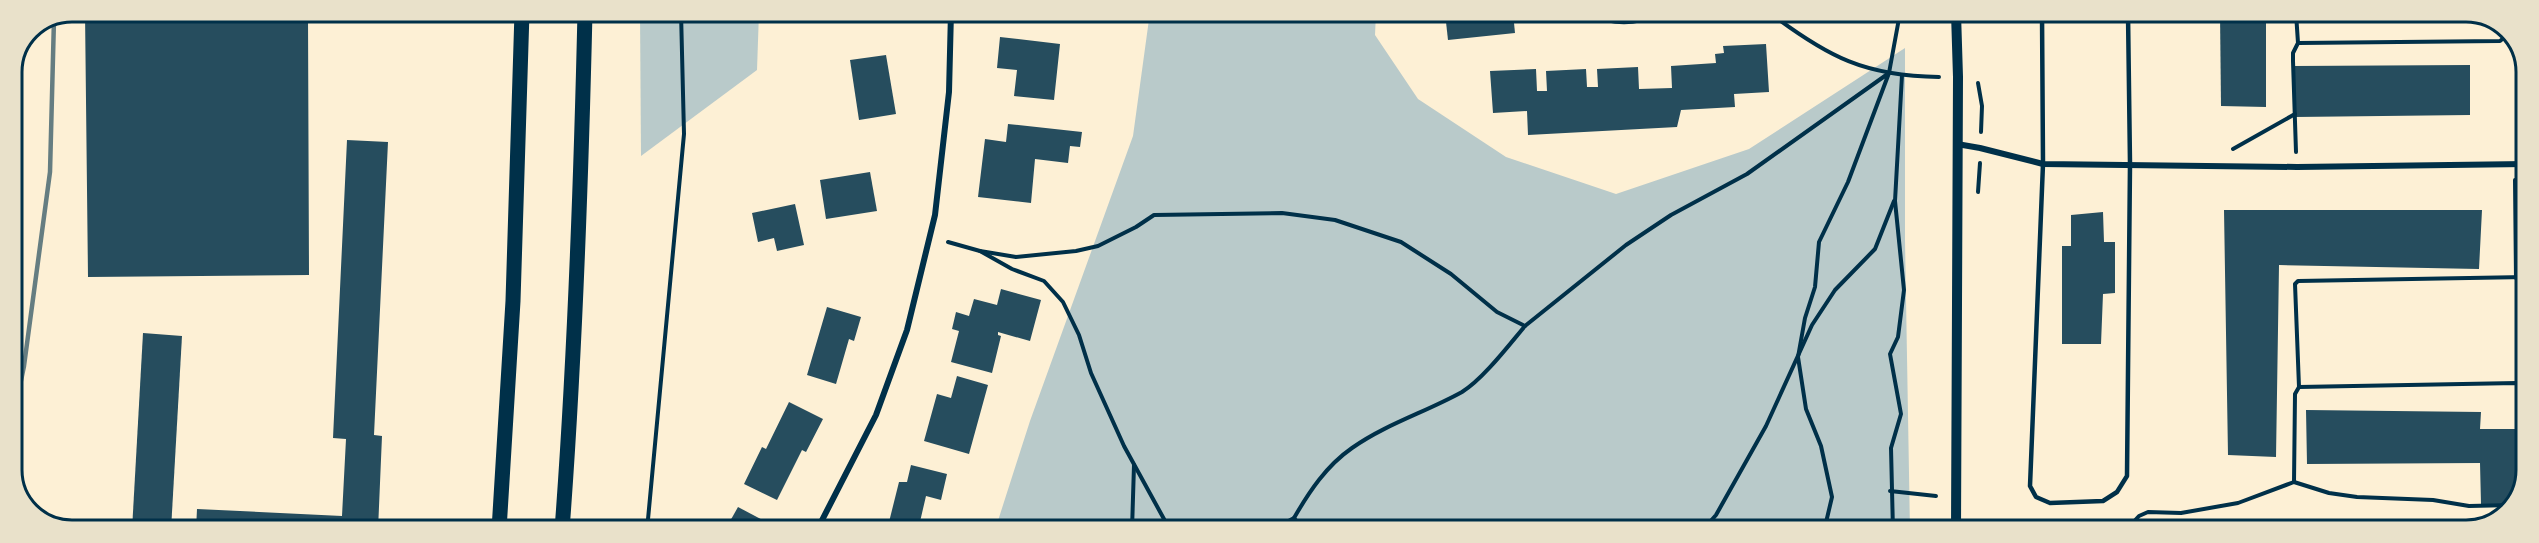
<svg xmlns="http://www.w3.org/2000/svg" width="2539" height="543" font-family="'Varela Round',sans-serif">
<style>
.green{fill:#b9caca}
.building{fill:#264d5e}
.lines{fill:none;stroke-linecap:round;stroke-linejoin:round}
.path{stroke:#003049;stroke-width:4}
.service{stroke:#003049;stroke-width:4.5}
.minor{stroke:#003049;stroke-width:6}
.tertiary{stroke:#003049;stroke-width:10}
.primary{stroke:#003049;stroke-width:15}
.rail{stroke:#657d81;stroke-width:4.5}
.rim{fill:none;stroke:#003049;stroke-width:3}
</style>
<rect width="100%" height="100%" fill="#fdf0d5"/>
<g class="green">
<polygon points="640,12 759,12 757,70 641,156"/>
<polygon points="1150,12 1376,13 1375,35 1418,99 1506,157 1616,194 1749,149 1905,48 1905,240 1910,531 995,530 1030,421 1133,136"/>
</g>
<g class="building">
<polygon points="85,12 345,12 345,16 308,17 309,275 88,277"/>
<polygon points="1445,13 1513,13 1515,33 1448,40"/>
<polygon points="2220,13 2266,13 2266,107 2221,106"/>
<polygon points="1000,37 1060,44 1054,100 1014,96 1017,70 997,68"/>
<polygon points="1766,44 1769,92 1734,94 1735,107 1681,110 1677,127 1528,135 1527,111 1493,113 1490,71 1536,69 1537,91 1547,91 1546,71 1586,69 1587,87 1598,87 1597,69 1638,67 1639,89 1672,88 1671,66 1716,63 1715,54 1724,53 1723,46"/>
<polygon points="886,55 896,114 859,120 850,60"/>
<polygon points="2470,65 2470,115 2295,117 2294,66"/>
<polygon points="1008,124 1082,132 1080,147 1070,146 1068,163 1035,159 1031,203 978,197 985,139 1006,142"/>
<polygon points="347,140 388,142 374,435 382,436 378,530 196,530 197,509 342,516 346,439 333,438"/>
<polygon points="870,172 877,211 826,219 820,180"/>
<polygon points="795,204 804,245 777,251 774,238 758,242 752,213"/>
<polygon points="2224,210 2482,210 2479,269 2279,265 2276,457 2228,455"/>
<polygon points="2103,212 2104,242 2115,242 2115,293 2103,294 2101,344 2062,344 2062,246 2071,246 2071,215"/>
<polygon points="1001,289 1041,300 1030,341 998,332 998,335 1001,336 992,373 951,362 959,331 952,329 956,312 969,316 974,299 997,305"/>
<polygon points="827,307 861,317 854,341 849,339 836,384 807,375"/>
<polygon points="143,333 182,336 171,530 132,530"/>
<polygon points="957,376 988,385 969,454 924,441 937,394 951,398"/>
<polygon points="789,402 823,419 806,452 802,450 777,500 744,484 762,447 766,449"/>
<polygon points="2306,410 2481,412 2480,429 2523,429 2524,486 2513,504 2481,504 2480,463 2307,464"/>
<polygon points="911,465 947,474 941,500 926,496 919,526 935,530 887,530 899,482 907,482"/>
<polygon points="738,507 770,524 767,530 725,530"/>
</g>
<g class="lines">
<g class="path">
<path d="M1770,13c58,44 95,63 169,64"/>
<polyline points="2296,13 2298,43 2293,53 2293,61 2296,152"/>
<polyline points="2298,43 2500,41 2511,32"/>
<polyline points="1889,73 1900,13"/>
<polyline points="1978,83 1982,106 1981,132"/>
<polyline points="2233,149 2295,114"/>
<polyline points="2515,180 2516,278"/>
<polyline points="1978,192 1980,163"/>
<polyline points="948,242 980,251 1012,269 1044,281 1063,302 1079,335 1091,373 1124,446 1170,530"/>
<polyline points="980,251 1016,257 1076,251 1098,246 1136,227 1154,215 1282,213 1335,220 1401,242 1451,274 1497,312 1525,326 1626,245 1671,215 1747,174 1889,73 1848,182 1819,242 1815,287 1805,318 1798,357 1806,409 1821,446 1832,497 1824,531"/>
<polyline points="2299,387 2517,383 2523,386 2526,397"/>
<polyline points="2294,482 2295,394 2299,387 2295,284 2298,281 2526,277"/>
<polyline points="1890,491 1936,496"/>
<path d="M1294,518c15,-26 32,-52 58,-70 34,-24 74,-36 110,-56 21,-13 47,-47 63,-66"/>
<polyline points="647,530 684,134 681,12"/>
<polyline points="1132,530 1134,465"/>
<polyline points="1272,530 1294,518 1304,530"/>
<polyline points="1702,531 1716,515 1766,426 1812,325 1835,290 1875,249 1894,201"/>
<polyline points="1893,531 1891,448 1901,414 1890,354 1898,337 1904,290 1895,201 1902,75"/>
<polyline points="2125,531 2139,516 2148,512 2181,513 2238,503 2294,482 2329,493 2357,497 2433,500 2469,506 2513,505"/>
</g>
<polyline class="service" points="2042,13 2043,164 2030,486 2036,497 2050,503 2103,501 2117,492 2127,476 2130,164 2128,13"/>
<g class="minor">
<path d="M1591,13c21,11 45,11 66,0"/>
<polyline points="1957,144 1980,148 2043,164 2297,167 2526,164"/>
<polyline points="817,530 876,415 907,330 935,215 949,92 951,12"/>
</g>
<polyline class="tertiary" points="1956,13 1958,77 1956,531"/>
<g class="primary">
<polyline points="499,530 513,301 522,12"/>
<path d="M562,530c13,-172 19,-345 23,-518"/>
</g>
<polyline class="rail" points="12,424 24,366 50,172 54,19"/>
</g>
<path d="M0 0H2539V543H0ZM72 22H2466A50 50 0 0 1 2516 72V470A50 50 0 0 1 2466 520H72A50 50 0 0 1 22 470V72A50 50 0 0 1 72 22Z" fill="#e9e1ca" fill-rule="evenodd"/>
<path class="rim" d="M72 22H2466A50 50 0 0 1 2516 72V470A50 50 0 0 1 2466 520H72A50 50 0 0 1 22 470V72A50 50 0 0 1 72 22Z"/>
</svg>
